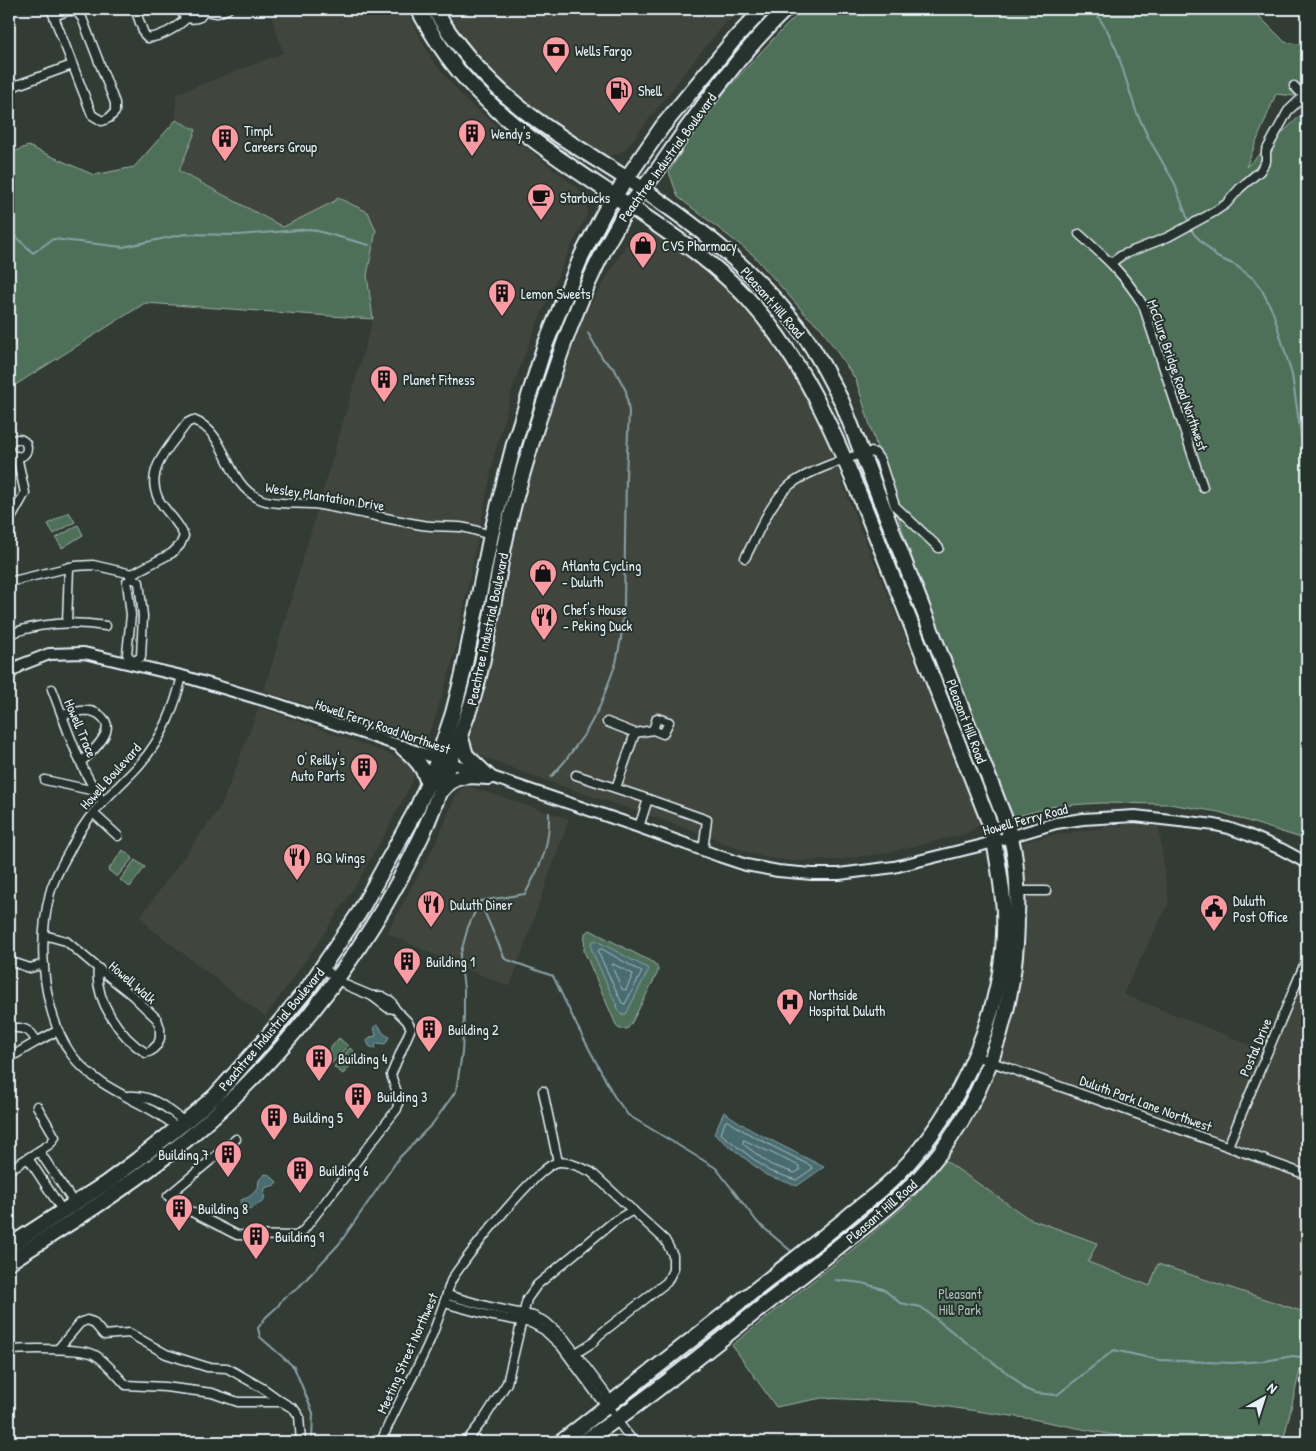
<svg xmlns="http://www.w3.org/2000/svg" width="1316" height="1451" font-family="'Patrick Hand',sans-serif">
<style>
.built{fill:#41453c}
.green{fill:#506f58;stroke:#9cb0a8}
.water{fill:#496c6f;stroke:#89a1a6}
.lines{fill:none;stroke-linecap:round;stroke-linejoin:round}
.shore{stroke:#a8bcc1;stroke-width:1}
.stream{stroke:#89a1a6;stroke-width:2}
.minor-casing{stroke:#e8f1f8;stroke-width:11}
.tertiary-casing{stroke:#e8f1f8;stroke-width:14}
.trunk-casing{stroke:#e8f1f8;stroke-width:18}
.minor{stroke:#26332d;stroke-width:8}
.tertiary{stroke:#26332d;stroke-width:10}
.trunk{stroke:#26332d;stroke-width:14}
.labels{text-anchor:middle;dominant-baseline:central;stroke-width:4;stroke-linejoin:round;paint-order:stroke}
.poi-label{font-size:14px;fill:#e8f1f8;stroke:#26332d;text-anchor:start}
.street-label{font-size:14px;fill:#e8f1f8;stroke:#26332d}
.park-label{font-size:14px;fill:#abbdb8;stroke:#26332d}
</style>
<rect width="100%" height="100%" fill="#323b34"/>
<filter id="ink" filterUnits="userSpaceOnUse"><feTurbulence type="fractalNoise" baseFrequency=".02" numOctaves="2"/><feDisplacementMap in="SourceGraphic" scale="10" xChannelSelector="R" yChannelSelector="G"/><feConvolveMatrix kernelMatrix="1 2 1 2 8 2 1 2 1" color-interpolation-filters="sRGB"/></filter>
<g filter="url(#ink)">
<g class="built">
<polygon points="269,9 406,9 431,58 466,101 579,189 587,201 587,215 568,253 533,333 514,384 495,453 453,661 434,721 425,743 264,691 373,319 367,275 376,231 368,212 338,198 333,202 283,227 179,171 196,130 176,120 176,94 283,53"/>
<polygon points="447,9 742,9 726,23 697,57 626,149 616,155 606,156 596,152 527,107 494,76 463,37"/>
<polygon points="639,233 654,233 691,255 745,305 787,360 811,398 855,516 980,818 978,826 966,834 891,852 838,860 792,861 765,858 721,843 712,837 541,779 478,755 472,750 469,743 480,706 524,497 549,400 586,312 625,247 631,238"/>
<polygon points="259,707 410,761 414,770 414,778 385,834 357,883 314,949 265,1017 149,927 140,917 222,804"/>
<polygon points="467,786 569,819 510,987 454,964 387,933 439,836 456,794 460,789"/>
<polygon points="1141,822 1159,827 1169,903 1123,994 1263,1050 1307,964 1307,1313 1159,1264 1150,1286 1088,1262 1097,1243 1028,1218 943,1159 989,1056 1004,993 1000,849 1046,836"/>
</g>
<g class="green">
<polygon points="803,9 1252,9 1285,42 1307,45 1307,83 1294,96 1276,94 1246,167 1303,113 1307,116 1307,840 1219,812 1169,804 1100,803 1055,806 1015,817 1007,812 953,677 908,548 856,380 821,328 806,315 752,254 678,197 669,172 706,112 772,40"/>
<polygon points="176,120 196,130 179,171 283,227 333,202 338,198 368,212 376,231 367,275 373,319 145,303 9,389 9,154 28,146 94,175 134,167"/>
<polygon points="69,512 75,522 54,534 48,524"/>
<polygon points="78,525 83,535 62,548 56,538"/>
<polygon points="123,850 133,858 117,877 108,870"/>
<polygon points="135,860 145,867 130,887 120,880"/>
<path d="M590,930l64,33c4,4 5,7 3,11l-26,50 -4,5h-7l-3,-2 -33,-76 1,-18z"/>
<polygon points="339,1038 348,1046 331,1064 323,1057"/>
<polygon points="350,1048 359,1056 343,1074 334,1067"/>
<polygon points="943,1159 1028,1218 1097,1243 1088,1262 1150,1286 1158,1264 1307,1313 1307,1341 1283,1442 1148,1442 1032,1419 914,1402 822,1398 776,1407 732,1345 867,1238 911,1201"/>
</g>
<g class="water">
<polygon points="595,940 649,969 626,1014 621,1015 592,951 591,943"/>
<polygon points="377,1025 380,1027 382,1032 389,1037 385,1044 377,1043 374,1049 369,1046 367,1041 370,1037 376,1036 374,1027"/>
<polygon points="724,1112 751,1130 824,1167 797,1186 766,1175 714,1134"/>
<polygon points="265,1174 270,1175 277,1182 275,1185 265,1188 264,1201 250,1209 242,1207 240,1203 241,1200 249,1197 258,1189 259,1180"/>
</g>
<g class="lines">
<g class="shore">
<polygon points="602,949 642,972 625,1004 622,1003 598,952 599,950"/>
<polygon points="613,964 633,974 626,990 622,989 612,967"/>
<polygon points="728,1121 749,1134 811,1166 812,1169 796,1180 769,1171 721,1134 725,1122"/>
<polygon points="744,1140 799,1166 800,1170 795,1173 771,1165 743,1144"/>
</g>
<g class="stream">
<polyline points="1093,9 1107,30 1117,51 1136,111 1149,139 1174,182 1188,220"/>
<polyline points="9,230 33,253 53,239 123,247 185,234 239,235 310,229 369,245"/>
<polyline points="1192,230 1194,234 1217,257 1235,265 1254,279 1262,290 1273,312 1292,375 1307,475"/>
<polyline points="551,777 565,761 586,732 600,706 616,663 621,638 624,604 626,476 629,412 626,391 615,370 603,359 588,333"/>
<path d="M480,901l45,-7c16,-29 25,-47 24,-81"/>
<polyline points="480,902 505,959 553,976 577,1026 614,1096 628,1115 716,1168 758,1223 791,1251"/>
<polyline points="836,1280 862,1283 883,1289 900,1303 921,1307 959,1337 1014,1378 1025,1389 1035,1393 1057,1395 1114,1350 1159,1360 1231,1363 1265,1361 1293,1356 1307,1358"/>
<polyline points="312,1442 313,1413 294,1367 260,1337 258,1328 266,1317 278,1306 283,1298 297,1289 339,1244 399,1158 433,1123 456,1091 462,1053 464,1016 464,989 460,956 468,927 480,901"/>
</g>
<g class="minor-casing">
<g id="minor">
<polyline points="51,9 92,115 102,121 109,118 115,112 115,103 82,18 76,11 67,11 54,16"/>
<path d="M135,9l9,25 4,4c15,-2 28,-10 39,-20"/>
<path d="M180,9c3,9 11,12 20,8l6,-8"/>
<polyline points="205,11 217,13 228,9"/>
<polyline points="1294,86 1307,99"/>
<polyline points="9,88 72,65"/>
<path d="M1079,234c27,24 45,40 64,71l60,182"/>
<polyline points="1111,263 1122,255 1168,237 1214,212 1226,204 1240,188 1260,171 1266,161 1266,151 1288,111 1307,93"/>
<circle cx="18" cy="448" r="9"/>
<polyline points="9,522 25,493 17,456"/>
<path d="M745,558c13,-24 24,-54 44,-72 14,-13 62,-30 81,-34l5,1 5,7 15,46 44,42"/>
<polyline points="132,578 139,582 143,616 141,657 133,662"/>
<polyline points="9,582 75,566 93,565 132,574"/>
<polyline points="67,623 69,567"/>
<path d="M9,634c31,-11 65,-13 97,-8"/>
<path d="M132,665l1,-3 -6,-8 4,-39 -4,-33 5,-4v-4l40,-21 8,-8 4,-9c-6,-16 -19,-24 -26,-38 -14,-30 14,-53 29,-75l6,-3c36,13 31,63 67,79 16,7 42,3 60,6 34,6 68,14 102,20 12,2 25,1 38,2 11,1 22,6 33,9"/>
<path d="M52,689c15,38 27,80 51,113"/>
<path d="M62,715c12,-3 31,-9 41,3 4,4 5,8 3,14 -4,11 -16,22 -25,30"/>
<polyline points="607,722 635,733 616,788"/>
<polyline points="635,733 653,730 663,734 669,722 657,718 653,730"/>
<polyline points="576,775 648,799 639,827"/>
<polyline points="45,780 95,791"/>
<polyline points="648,799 707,820 703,850"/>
<polyline points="93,813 118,836"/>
<polyline points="1018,891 1046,891"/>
<polyline points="44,935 66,941 98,968"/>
<polyline points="9,961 30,968 44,964"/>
<path d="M98,968l35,28 24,23 3,9v10l-2,6 -7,7 -5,2c-26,-16 -52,-53 -48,-85z"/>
<polyline points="322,968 348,986 372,996 388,1008 395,1009"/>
<path d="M9,1028c13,-1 23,1 27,14l-27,16"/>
<polyline points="36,1042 59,1030"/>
<polyline points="975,1056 1307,1175"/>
<polyline points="543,1091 558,1162"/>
<path d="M127,1096c25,-2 40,12 59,27"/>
<path d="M179,1129c-35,-30 -79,-36 -108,-75 -16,-22 -25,-58 -27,-86 -2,-24 0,-51 6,-75 4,-16 13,-30 21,-45 6,-12 13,-24 22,-35 14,-17 32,-32 47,-49 23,-27 34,-54 42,-88"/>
<polyline points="236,1139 168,1196 180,1206 237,1235 297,1236 303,1231 397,1109 399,1098 391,1075 411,1028 407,1021 395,1009 391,1001 382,996 372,996"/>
<polyline points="1228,1146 1307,958"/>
<polyline points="39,1151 74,1203"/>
<polyline points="28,1158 62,1210"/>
<polyline points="9,1170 50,1144 55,1137 37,1106"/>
<path d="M447,1295l43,12 43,9 13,6 18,16 42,56c5,20 15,33 28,48"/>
<polyline points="444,1303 488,1315 531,1323 544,1330 561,1346 600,1399 609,1404"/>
<polyline points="58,1349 80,1323 87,1320 93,1322 104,1335 129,1333 166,1354 207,1367 227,1368 264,1389 282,1402 294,1409 299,1416 301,1442"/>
<path d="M9,1351c12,-3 76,-3 86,4 11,6 22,21 31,30l39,2 47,6 26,9h44"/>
<path d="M381,1442c14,-35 34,-67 49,-102 6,-14 11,-29 16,-43 2,-6 3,-12 6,-18 13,-21 85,-113 106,-117 9,-1 25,6 33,10l74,68 8,15v15l-6,12 -68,53 -7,8 -16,10"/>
<polyline points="466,1442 484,1419 507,1383 527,1299 537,1285 613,1222 633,1210"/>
</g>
</g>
<g class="tertiary-casing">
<polyline id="tertiary" points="9,674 21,665 49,654 84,653 182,676 277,704 639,827 719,856 746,865 778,871 812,874 839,874 894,867 979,846 1056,823 1083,819 1135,816 1215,825 1228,828 1248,835 1281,849 1307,863"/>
</g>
<g class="trunk-casing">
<g id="trunk">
<path d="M418,9c13,24 28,48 46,68 50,57 118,96 180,139 37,25 74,50 104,83 68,75 102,173 139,264 35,88 69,176 104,264 6,28 11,57 13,84 4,93 -43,199 -107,264 -14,15 -31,27 -46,39 -27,23 -55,44 -83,66 -69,54 -138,108 -207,162"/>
<path d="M434,9c27,45 65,85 108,115 33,23 68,43 102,66 57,39 112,82 154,137 18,23 31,50 44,75l157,402c6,14 11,29 14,43 4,22 5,45 4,67 0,98 -33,194 -100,266 -22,23 -48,43 -73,62 -27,22 -54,43 -82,65 -59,46 -116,94 -179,135"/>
<polyline points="460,735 466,755 489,777"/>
<path d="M403,748c13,11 21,19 25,36"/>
<path d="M442,790c13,-17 29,-14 47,-13"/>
<polyline points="9,1246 106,1183 137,1160 185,1122 215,1096 260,1046 308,988 359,913 417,808 435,767 453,713 463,674 491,535 514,444 544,348 582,255 607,207 662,127 732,42 763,9"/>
<path d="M9,1262c51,-33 104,-65 152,-102 110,-85 202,-199 261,-325 12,-26 21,-53 30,-79 9,-24 19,-47 25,-72 15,-57 20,-116 35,-172 6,-25 14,-49 21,-74 23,-75 48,-151 88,-219 9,-16 21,-29 32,-43 14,-18 26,-38 40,-56 28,-39 58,-78 93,-111"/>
</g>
</g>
<use href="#minor" class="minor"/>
<use href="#tertiary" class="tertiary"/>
<use href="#trunk" class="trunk"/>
</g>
</g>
<defs>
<g id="bank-pin" transform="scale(1.4375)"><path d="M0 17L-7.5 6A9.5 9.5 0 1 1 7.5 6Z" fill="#ff9aa2" stroke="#26332d"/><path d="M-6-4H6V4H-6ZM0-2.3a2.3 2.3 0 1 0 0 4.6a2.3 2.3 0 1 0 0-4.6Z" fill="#111"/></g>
<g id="fuel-pin" transform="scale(1.4375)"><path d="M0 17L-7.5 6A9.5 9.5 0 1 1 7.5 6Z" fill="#ff9aa2" stroke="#26332d"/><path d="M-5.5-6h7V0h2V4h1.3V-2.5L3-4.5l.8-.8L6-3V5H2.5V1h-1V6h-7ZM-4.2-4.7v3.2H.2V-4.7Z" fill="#111"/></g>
<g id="building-pin" transform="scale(1.4375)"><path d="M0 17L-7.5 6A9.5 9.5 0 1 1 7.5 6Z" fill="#ff9aa2" stroke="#26332d"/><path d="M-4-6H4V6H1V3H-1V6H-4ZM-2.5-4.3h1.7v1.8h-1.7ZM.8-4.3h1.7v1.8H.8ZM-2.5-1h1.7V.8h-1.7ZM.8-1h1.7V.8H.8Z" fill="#111"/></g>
<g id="cafe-pin" transform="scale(1.4375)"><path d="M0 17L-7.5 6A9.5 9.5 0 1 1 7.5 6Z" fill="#ff9aa2" stroke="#26332d"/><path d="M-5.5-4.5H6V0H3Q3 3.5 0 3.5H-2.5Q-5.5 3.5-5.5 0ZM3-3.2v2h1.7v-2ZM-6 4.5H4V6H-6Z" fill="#111"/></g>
<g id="shop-pin" transform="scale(1.4375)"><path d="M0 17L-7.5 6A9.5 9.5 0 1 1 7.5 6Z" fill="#ff9aa2" stroke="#26332d"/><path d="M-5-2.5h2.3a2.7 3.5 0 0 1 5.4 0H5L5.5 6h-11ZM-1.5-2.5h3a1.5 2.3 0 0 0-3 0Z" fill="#111"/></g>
<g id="restaurant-pin" transform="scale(1.4375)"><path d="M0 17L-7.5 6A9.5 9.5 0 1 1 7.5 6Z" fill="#ff9aa2" stroke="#26332d"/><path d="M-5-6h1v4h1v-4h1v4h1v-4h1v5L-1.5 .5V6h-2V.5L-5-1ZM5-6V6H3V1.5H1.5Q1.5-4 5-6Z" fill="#111"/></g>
<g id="civic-pin" transform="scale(1.4375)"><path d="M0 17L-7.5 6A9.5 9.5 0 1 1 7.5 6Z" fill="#ff9aa2" stroke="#26332d"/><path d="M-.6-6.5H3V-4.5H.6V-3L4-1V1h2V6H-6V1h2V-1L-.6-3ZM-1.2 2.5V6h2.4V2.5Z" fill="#111"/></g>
<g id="hospital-pin" transform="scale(1.4375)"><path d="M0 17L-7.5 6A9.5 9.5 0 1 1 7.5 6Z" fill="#ff9aa2" stroke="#26332d"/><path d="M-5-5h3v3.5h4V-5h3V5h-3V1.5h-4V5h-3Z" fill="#111"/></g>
</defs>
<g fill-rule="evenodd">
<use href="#bank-pin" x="556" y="50"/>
<use href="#fuel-pin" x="619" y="90"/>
<use href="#building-pin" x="472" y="133"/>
<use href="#building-pin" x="225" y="138"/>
<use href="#cafe-pin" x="541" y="197"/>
<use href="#shop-pin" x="643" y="245"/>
<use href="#building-pin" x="502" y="293"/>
<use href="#building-pin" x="384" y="379"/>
<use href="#shop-pin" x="543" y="573"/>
<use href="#restaurant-pin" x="544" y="617"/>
<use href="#building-pin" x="364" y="767"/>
<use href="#restaurant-pin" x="297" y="857"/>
<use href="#restaurant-pin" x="431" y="904"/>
<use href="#civic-pin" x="1214" y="908"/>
<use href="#building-pin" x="407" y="961"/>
<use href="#hospital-pin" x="790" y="1002"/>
<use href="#building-pin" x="429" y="1029"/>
<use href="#building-pin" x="319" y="1058"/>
<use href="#building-pin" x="358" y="1096"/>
<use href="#building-pin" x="274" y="1117"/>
<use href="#building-pin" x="228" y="1154"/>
<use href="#building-pin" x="300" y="1170"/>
<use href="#building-pin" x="179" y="1208"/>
<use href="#building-pin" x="256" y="1236"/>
</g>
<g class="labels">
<g class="poi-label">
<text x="575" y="50">Wells Fargo</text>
<text x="638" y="90">Shell</text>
<text x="244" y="130">Timpl<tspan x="244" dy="16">Careers Group</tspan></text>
<text x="491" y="133">Wendy's</text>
<text x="560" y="197">Starbucks</text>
<text x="662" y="245">CVS Pharmacy</text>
<text x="521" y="293">Lemon Sweets</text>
<text x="403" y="379">Planet Fitness</text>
<text x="562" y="565">Atlanta Cycling<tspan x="562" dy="16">- Duluth</tspan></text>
<text x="563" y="609">Chef's House<tspan x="563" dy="16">- Peking Duck</tspan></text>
<text x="345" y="759" text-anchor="end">O' Reilly's<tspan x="345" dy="16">Auto Parts</tspan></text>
<text x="316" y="857">BQ Wings</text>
<text x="1233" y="900">Duluth<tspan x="1233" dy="16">Post Office</tspan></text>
<text x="450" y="904">Duluth Diner</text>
<text x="426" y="961">Building 1</text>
<text x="809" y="994">Northside<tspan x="809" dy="16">Hospital Duluth</tspan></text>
<text x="448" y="1029">Building 2</text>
<text x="338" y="1058">Building 4</text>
<text x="377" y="1096">Building 3</text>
<text x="293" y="1117">Building 5</text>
<text x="209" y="1154" text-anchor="end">Building 7</text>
<text x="319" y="1170">Building 6</text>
<text x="198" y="1208">Building 8</text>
<text x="275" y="1236">Building 9</text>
</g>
<g class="street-label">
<text transform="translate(667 157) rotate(-54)">Peachtree Industrial Boulevard</text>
<text transform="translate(773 302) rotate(49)">Pleasant Hill Road</text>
<text transform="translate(1178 375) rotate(71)">McClure Bridge Road Northwest</text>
<text transform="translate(325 496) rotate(9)">Wesley Plantation Drive</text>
<text transform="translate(487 629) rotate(-78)">Peachtree Industrial Boulevard</text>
<text transform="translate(967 721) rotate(69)">Pleasant Hill Road</text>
<text transform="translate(383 726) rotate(19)">Howell Ferry Road Northwest</text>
<text transform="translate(81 728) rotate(67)">Howell Trace</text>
<text transform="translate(110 776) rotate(-48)">Howell Boulevard</text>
<text transform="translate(1025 819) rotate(-15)">Howell Ferry Road</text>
<text transform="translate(133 982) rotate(41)">Howell Walk</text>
<text transform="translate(271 1029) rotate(-50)">Peachtree Industrial Boulevard</text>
<text transform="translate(1255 1047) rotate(-67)">Postal Drive</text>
<text transform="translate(1146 1103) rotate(20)">Duluth Park Lane Northwest</text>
<text transform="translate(881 1211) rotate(-41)">Pleasant Hill Road</text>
<text transform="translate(407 1353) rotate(-66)">Meeting Street Northwest</text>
</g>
<g class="park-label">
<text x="960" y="1293">Pleasant<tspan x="960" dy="16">Hill Park</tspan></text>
</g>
</g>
<rect width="1316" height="1451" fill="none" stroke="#26332d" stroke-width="30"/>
<rect x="15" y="15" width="1286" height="1421" fill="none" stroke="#e8f1f8" stroke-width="2" filter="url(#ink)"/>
<g transform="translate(1264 1398) rotate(39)" stroke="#26332d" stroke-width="4" paint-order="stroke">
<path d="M0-4L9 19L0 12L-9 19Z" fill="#e8f1f8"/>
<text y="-8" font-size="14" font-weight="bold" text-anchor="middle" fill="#e8f1f8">N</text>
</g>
</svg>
